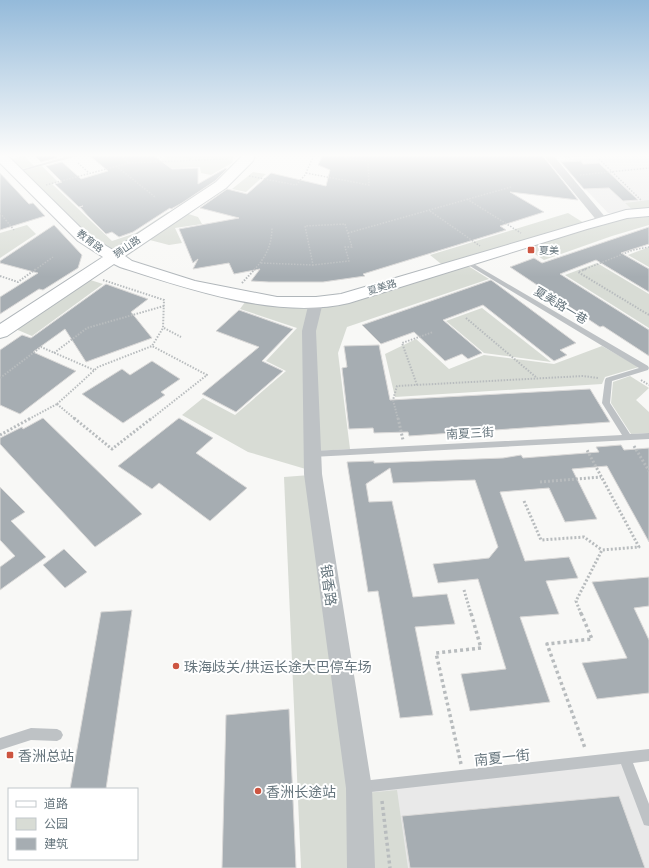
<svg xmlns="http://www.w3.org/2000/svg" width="649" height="868" font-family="'Titillium Web','Noto Sans SC',sans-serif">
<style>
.built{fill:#e9e9e9}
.green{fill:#d8dcd5}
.building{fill:#a6adb2;stroke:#dad9d8}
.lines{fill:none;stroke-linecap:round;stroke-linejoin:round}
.secondary-casing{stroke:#b0b6ba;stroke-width:2}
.path-far3{stroke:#b8bcbe;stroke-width:1.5;stroke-dasharray:1.5 1.5;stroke-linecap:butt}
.path-far2{stroke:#b8bcbe;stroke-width:2;stroke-dasharray:1.5 1.5;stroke-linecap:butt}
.path-far1{stroke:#b8bcbe;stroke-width:3;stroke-dasharray:2 2;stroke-linecap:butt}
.path{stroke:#b8bcbe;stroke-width:3.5;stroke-dasharray:3 3;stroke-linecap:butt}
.lane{fill:#bec2c5;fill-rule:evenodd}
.street{fill:#bec2c5;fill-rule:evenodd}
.secondary{fill:#fff;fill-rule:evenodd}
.poi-dot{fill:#cd5541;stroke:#fff;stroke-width:1.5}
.labels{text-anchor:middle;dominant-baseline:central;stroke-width:4;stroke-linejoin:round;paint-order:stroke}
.far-street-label{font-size:10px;fill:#66757d;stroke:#fff}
.far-poi-label{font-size:10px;fill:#66757d;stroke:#fff;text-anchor:start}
.street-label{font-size:12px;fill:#66757d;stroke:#fff}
.near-street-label{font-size:14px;fill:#66757d;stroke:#fff}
.near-poi-label{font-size:14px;fill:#66757d;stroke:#fff;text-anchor:start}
</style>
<rect width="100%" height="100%" fill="#f8f8f6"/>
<g class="built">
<polygon points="630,155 649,155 649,211 626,214 608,213 558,160"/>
<polygon points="625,760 649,823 649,868 363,868 361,789"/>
</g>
<g class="green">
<polygon points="169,155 234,155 232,163 211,175 201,173 200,167 157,169 158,161"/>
<polygon points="24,156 34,166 17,170 8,160"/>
<polygon points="42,166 58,182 52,184 112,241 136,233 168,212 173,214 112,255 86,238 18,172"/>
<polygon points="253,172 266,174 246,192 232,189"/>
<polygon points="649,200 649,210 635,212 625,203"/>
<polygon points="182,212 198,217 202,224 175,228 182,243 169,245 142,238"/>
<polygon points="568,213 584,223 445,267 430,255"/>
<polygon points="649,215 649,225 612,236 544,260 523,246 629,217"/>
<polygon points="27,225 36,234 0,258 0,233"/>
<polygon points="649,247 649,267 628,255"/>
<polygon points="597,263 649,294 649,328 565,275"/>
<polygon points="465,264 489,279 347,327 338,353 350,449 316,451 312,333 319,303"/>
<polygon points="84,278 103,284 32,336 13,328"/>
<polygon points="248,298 312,304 309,470 248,452 182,415 203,398 235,415 286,371 266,361 297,328 240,309"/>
<polygon points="482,308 551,362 484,353 446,321"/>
<polygon points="416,339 449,369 484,355 554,364 602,346 639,367 605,377 602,384 395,397 385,354"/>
<polygon points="630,376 649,388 636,400 649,412 649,433 631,434 611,403 613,382"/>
<polygon points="310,475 353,787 354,868 301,868 284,477"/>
<polygon points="397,790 408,868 368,868 366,793"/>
</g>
<g class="building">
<polygon points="34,155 55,155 57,158 41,162"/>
<polygon points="89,155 153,155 172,169 198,168 198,184 226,168 227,169 215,181 182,203 171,209 170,208 133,232 119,237 112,232 106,234 88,216 80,207 83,206 79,207 55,184 62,182 46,166 62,162 81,179 108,171"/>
<polygon points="323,155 542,155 578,200 510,192 544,212 500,226 506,230 363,274 365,276 323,282 269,282 251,281 260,269 234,274 229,263 193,269 198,259 193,263 179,229 239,218 200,208 227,189 247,194 271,173 326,186 330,170 318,165"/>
<polygon points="581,161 583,164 599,163 638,200 623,201 609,188 584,189 561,162"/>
<polygon points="0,173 29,204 33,203 45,216 0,230"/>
<polygon points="54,225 82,255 78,268 43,290 39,289 0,314 0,297 38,273 0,263 0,261"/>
<polygon points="649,227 649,244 621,253 649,269 649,292 596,260 560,274 649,330 649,356 603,326 600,327 510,267 534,258 542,263"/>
<polygon points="491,280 576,343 560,350 567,355 554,361 483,305 443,320 482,353 468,359 462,354 445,361 414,332 381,344 362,325"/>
<polygon points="106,284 148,299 131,312 152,338 86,362 65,329 33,352 76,371 20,414 0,405 0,350 22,335 31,338"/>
<polygon points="239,310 293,329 262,361 283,371 236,412 202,394 259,347 216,331"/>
<polygon points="379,345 390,400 590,389 610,422 409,436 408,432 374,433 373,428 349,429 342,368 347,367 344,346"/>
<polygon points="152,361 180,379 161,392 165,395 123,423 82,394 122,369 130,375"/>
<polygon points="43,418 142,514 95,547 0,444 0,438 22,427 23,429"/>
<polygon points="179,418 213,438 196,453 247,488 210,521 159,483 152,489 118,466"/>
<polygon points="621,445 624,450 649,448 649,542 607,466 572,469 597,519 565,522 549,488 500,492 525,561 569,557 578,578 546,581 559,614 520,617 550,702 470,711 461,674 506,669 478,579 438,583 433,564 489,558 498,547 475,480 393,483 390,468 366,484 369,502 392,501 413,597 447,594 455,624 415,627 433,715 400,718 378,591 368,592 347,462 374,461 374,463 503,458 521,455 523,458 599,452 596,447"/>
<polygon points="0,487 25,512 11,521 46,557 0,590 0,567 15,556 0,540"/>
<polygon points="64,549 87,572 65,588 43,565"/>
<polygon points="649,577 649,606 634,608 649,640 649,693 597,699 582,663 627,658 592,582"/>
<polygon points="132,610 106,789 70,789 101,612"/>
<polygon points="289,709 296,868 222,868 226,715"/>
<polygon points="619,796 645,868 410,868 402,816"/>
</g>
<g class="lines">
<g class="secondary-casing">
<path id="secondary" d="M0,155h7l81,80 25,15 103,-68 27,-27h12l-2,6 -27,27 -101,68 7,5 63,20 82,16h39l25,-3 285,-84 23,-2v8l-22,2 -40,11 -238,74c-71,17 -161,-14 -229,-36l-6,-3 -107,72 -7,2v-14l103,-67 -25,-16 -78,-78z"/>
</g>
<g class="path-far3">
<polyline points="181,155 191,159"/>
<polyline points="565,157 593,155"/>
<polyline points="599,159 642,201"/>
<polyline points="155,161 165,155"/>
<polyline points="78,163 89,173"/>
<polyline points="129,163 228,159"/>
<polyline points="116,166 155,197"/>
<polyline points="306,173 369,185 368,161 346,159 347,155"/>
<polyline points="580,175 649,168"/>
<polyline points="249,176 296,185 305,175 314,155"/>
<polyline points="46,185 129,163 120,155"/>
<polyline points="467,199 521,233"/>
<polyline points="430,211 480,246"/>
<polyline points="0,213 14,230"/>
<polygon points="345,224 352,247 345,247 349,261 313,265 305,226"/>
<polyline points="348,233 511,187"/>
<polyline points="261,263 313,265"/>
<polyline points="35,270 53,257"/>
<path d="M254,270c12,-13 18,-25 18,-43"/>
<polyline points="583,270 633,250 649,247"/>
</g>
<g class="path-far2">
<polyline points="586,269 578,272 649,315"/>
<polyline points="0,276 18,282 36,269"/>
<polyline points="103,280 164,300 163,328 152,346"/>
<polyline points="242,283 255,269"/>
<polyline points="466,318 537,378"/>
<polyline points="164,328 181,337"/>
<polyline points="54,353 87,328 164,306"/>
<polyline points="0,378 41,347 94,370"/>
<polyline points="641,380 649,385"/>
<polyline points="417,385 402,343 433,332"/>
<polyline points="57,404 75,419"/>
<polyline points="57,404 98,367 152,346 207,375 151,419"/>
<polyline points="29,419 57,404"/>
<polyline points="398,419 393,400 397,386 583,376 598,378"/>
</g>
<g class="path-far1">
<polyline points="74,418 112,449 152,418"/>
<polyline points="398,418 403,440"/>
<polyline points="0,435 31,418"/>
<polyline points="634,446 649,471"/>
<polyline points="540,482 601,477"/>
<polyline points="524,501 541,540 584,537 602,550"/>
<polyline points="464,590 471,614"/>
<polyline points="581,614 576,601 602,550 639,547 587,450"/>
</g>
<g class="path">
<polyline points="581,613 592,639 547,644 585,748"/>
<polyline points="461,764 436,653 481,648 471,613"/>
<polyline points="382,801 390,868"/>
</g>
<g class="lane">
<polygon points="72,155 81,155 15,173 13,172"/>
<polygon points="467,260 648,366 649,368 648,370 612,381 610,403 630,434 649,433 649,439 312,457 309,456 308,454 309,452 312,451 622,435 602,403 605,380 606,378 639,368 465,263 464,262"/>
<polygon points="31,728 57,729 61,731 63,735 61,739 57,741 31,740 0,750 0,738"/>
<polygon points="649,749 649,761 633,763 649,804 649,826 644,825 621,764 362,793 358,791 356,787 358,783 362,781"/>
</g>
<g class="street">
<polygon points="543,155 553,155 606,218 608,220 606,222 598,222"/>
<polygon points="316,298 321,299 323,302 316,331 322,474 372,788 375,868 347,868 346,788 304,474 302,331 309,302 311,299"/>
</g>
<use href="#secondary" class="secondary"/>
</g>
<linearGradient id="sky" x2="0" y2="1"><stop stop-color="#94bada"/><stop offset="0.56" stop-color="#fcfcfb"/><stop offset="1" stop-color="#fcfcfb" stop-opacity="0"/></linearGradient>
<rect width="649" height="277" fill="url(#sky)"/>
<g class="poi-dot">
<rect x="527" y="246" width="8" height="8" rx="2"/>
<circle cx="176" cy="666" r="4"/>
<rect x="6" y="751" width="8" height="8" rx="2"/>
<circle cx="258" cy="791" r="4"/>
</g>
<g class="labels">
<g class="far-street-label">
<text transform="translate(90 241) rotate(37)">教育路</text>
<text transform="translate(127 247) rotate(-34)">狮山路</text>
<text transform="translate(382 287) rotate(-17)">夏美路</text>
</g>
<g class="far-poi-label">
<text x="539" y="250">夏美</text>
</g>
<g class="street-label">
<text transform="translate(561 305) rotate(31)">夏美路一巷</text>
<text transform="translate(470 433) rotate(-3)">南夏三街</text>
</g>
<g class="near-street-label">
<text transform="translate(329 585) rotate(82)">银香路</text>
<text transform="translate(502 757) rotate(-6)">南夏一街</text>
</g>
<g class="near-poi-label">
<text x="184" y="666">珠海歧关/拱运长途大巴停车场</text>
<text x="18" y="755">香洲总站</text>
<text x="266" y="791">香洲长途站</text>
</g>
</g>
<rect x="8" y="788" width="130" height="72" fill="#ffffff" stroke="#c2c8cb"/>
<rect x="16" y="801" width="20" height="6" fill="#ffffff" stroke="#c2c8cb"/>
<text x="44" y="808" font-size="12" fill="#66757d">道路</text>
<rect x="16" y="818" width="20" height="12" fill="#d8dcd5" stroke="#c2c8cb"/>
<text x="44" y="828" font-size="12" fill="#66757d">公园</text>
<rect x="16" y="838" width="20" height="12" fill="#a6adb2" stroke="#c2c8cb"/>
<text x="44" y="848" font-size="12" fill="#66757d">建筑</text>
</svg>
